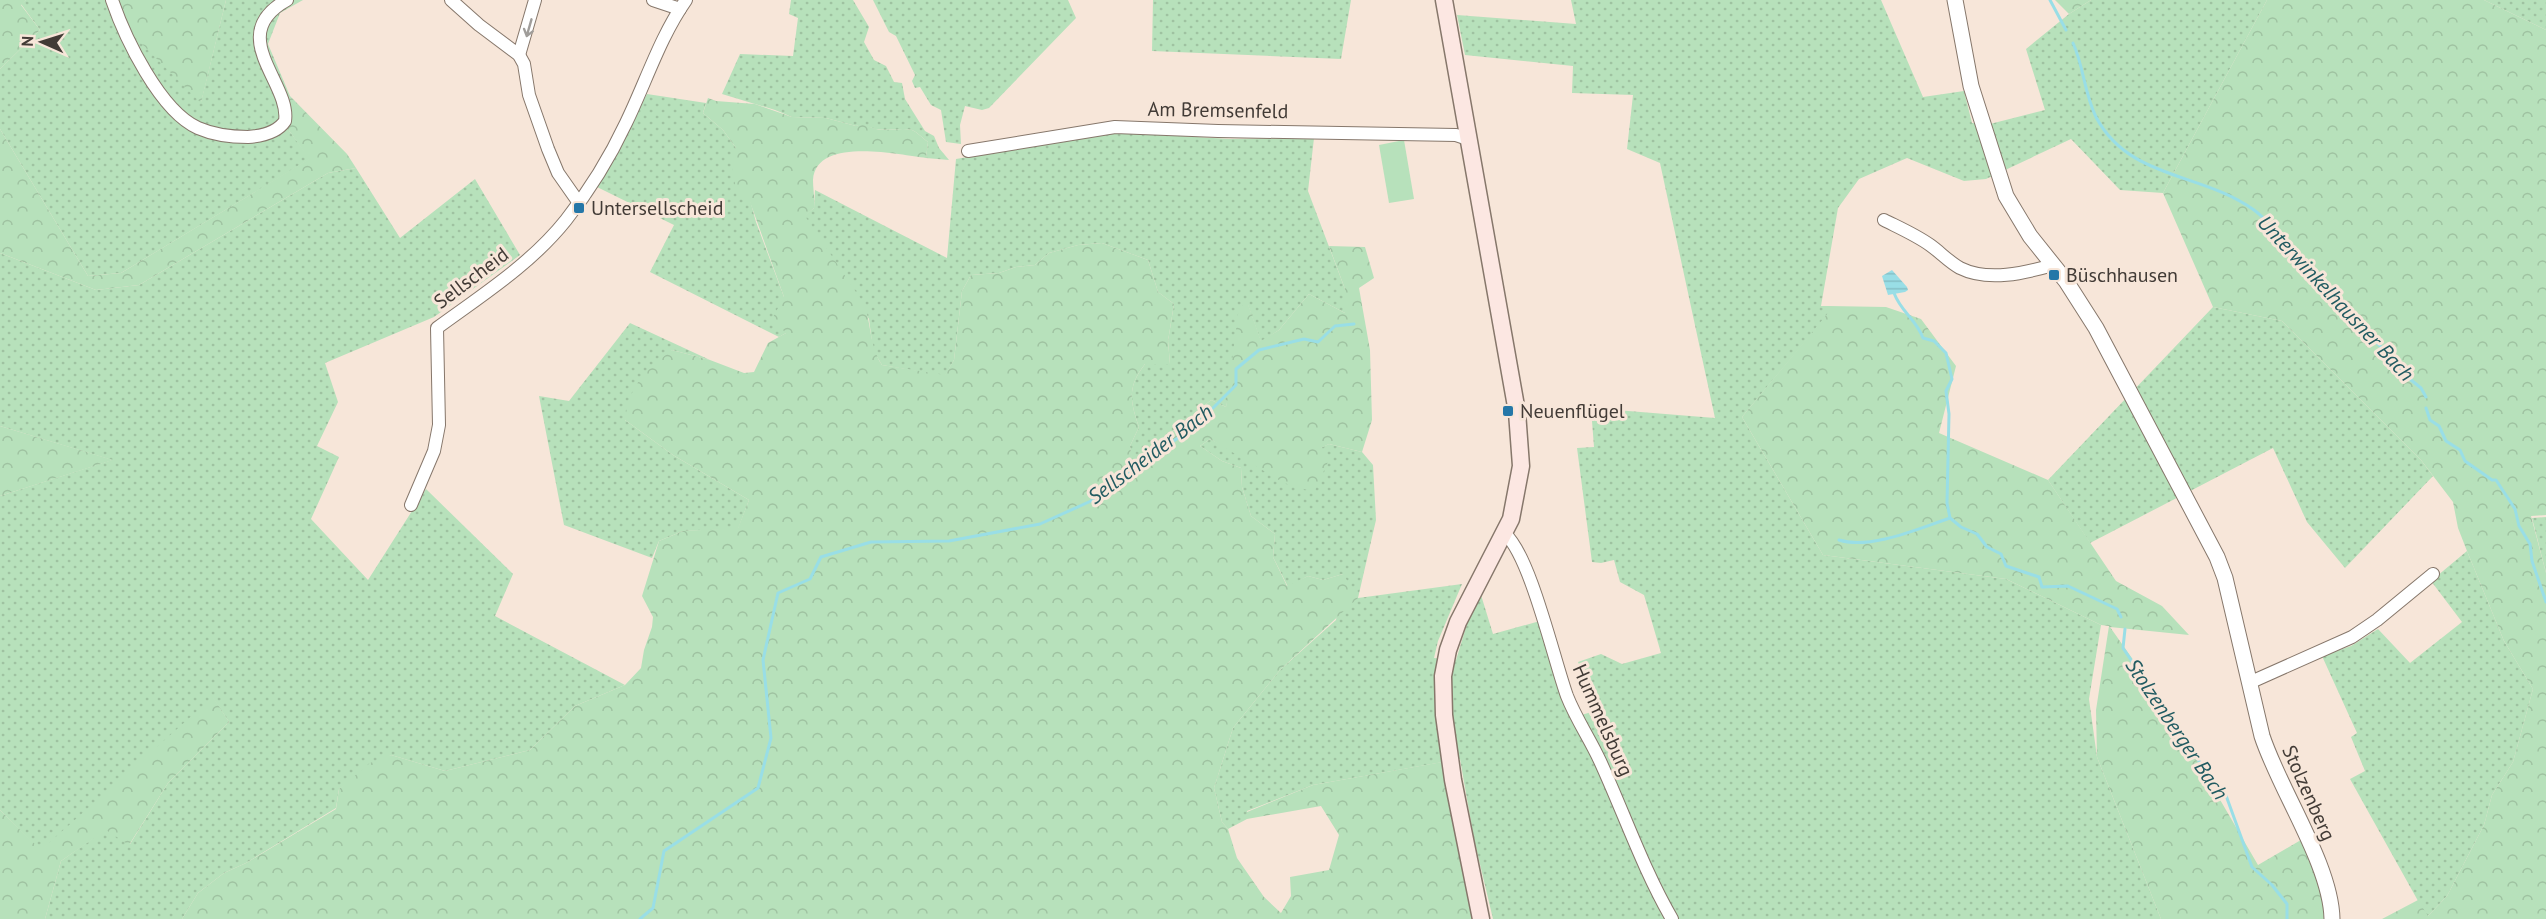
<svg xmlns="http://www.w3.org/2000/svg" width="2546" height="919" font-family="'PT Sans',sans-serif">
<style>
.grass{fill:url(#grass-dots)}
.forest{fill:url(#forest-crowns)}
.garden{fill:#b7e1bb}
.water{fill:url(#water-rules)}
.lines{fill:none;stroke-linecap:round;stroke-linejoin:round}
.stream{stroke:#99dee6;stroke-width:3}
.minor-casing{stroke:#86776b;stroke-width:14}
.tertiary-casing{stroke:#86776b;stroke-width:17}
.secondary-casing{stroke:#86776b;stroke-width:19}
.minor{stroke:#fff;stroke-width:12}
.tertiary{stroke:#fff;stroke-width:15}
.secondary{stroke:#fce7e2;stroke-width:16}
.oneway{stroke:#a09d9a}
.poi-dot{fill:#2577a8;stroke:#f7e6d9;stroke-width:2}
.labels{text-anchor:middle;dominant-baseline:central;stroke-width:6;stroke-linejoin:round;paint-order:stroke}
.street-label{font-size:20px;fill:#423b36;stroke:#f7e6d9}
.poi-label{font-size:20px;fill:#423b36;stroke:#f7e6d9;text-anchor:start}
.water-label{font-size:21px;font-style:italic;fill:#215b61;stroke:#f7e6d9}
</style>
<defs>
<pattern id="grass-dots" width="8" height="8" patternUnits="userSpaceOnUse" patternTransform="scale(1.5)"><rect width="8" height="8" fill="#b7e1bb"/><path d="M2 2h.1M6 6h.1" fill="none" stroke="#9fc2a1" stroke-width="1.8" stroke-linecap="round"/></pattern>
<pattern id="forest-crowns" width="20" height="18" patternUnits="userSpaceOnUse" patternTransform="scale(1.5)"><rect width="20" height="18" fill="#b7e1bb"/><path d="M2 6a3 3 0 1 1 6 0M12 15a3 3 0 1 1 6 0" fill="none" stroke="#9fc2a1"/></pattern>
<pattern id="water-rules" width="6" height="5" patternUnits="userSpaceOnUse" patternTransform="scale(1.5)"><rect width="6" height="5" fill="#99dee6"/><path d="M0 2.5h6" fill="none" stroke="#85bfc6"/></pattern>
</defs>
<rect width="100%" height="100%" fill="#f7e6d9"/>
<g class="grass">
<polygon points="26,0 112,0 201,102 226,0 303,0 280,13 268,44 290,96 288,129 310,159 121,273 88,276 0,129 0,69 40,30 21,4"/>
<path d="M791,0h62l16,27 -5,15 10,18 12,6 8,16 8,1 3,16 20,32 9,5 5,12 10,12 -23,-2 2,-16c-4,-3 -11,-10 -16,-12 -16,-4 -33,5 -48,-6l-8,2 -30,-8 -34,-1 -17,-7 -53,-16 18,-40 53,2 5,-38 -9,-4z"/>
<polygon points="873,0 1068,0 1076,18 989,108 982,110 965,106 960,125 961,144 946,142 941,110 931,105 920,87 915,88 912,81 915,75 896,36 889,32"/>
<polygon points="1153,0 1351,0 1341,59 1152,51"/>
<polygon points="1571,0 1881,0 1923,97 1964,91 1972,123 1990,124 2045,110 2026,49 2069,14 2091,0 2267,0 2163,193 2120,190 2071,139 1986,179 1964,181 1907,158 1859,179 1838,208 1821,306 1829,306 1829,313 1742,417 1823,555 2006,579 2101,625 2089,699 2097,757 2161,919 1493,919 1474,839 1460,759 1313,785 1247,811 1247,819 1228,829 1222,822 1214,788 1233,728 1280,670 1336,620 1343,574 1323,580 1308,576 1288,587 1273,557 1275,534 1251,516 1242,487 1241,468 1222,461 1200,446 1210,439 1232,450 1320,448 1329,444 1362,452 1373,465 1376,520 1358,598 1462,584 1438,641 1434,658 1456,660 1467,624 1481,595 1493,634 1540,621 1578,716 1598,710 1578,662 1601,654 1622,664 1661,653 1644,595 1620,582 1614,560 1601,563 1592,562 1577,448 1594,447 1591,408 1715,418 1660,163 1627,149 1633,95 1572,93 1573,66 1465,55 1457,15 1576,24"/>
<polygon points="2484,0 2546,0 2546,30"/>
<polygon points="647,94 706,103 703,113 723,130 736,148 756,222 784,297 786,333 779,337 650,272 674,225 597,187"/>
<path d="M1117,132l112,7 85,-1 -6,53 37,98v24l-36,-19 -30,36 -18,12 -13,-37 -22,102 -15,-7 -79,64 -2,-18 9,-19c-9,-26 -12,-40 6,-63h25l-2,-23 6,-37 -16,-12 -10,-32 -46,-17 -24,2 -29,8 -14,12 -19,2 -17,6 -28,2 -9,16 -8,69 -9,16 -63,-11 -9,-15 -4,-31 -65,-103 10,-8 1,-18 132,68 9,-99z"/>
<polygon points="356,168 400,238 475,179 520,255 434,317 325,363 338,402 317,446 339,457 311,519 368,580 426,489 513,574 495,616 625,685 575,706 530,750 445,771 391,755 339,789 336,808 246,863 224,873 198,893 182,919 45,919 61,861 106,829 130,844 168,783 229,722 213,698 41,851 0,810 0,496 112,460 0,426 0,253 96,290 139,285 328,173"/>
<polygon points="2213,307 2282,321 2421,460 2433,476 2345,568 2307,522 2273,448 2090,543 2048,480"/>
<polygon points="630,323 710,360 672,350 625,420 673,455 749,500 738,529 683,531 659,541 652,558 564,525 539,396 569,401"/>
<polygon points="2546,517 2546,573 2532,518"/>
<polygon points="2467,551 2504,641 2533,689 2513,762 2492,795 2484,825 2447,896 2427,917 2350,779 2365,771 2351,737 2357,733 2322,656 2351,646 2378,629 2410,663 2462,622 2431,581"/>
</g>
<g class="forest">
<polygon points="0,0 26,0 21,5 40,30 0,69"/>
<polygon points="112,0 226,0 201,103 135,37"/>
<polygon points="2055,0 2091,0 2069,14"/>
<polygon points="2267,0 2484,0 2546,30 2546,515 2531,516 2546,573 2546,919 2382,919 2418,900 2428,916 2447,896 2484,825 2492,795 2513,762 2533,689 2504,641 2467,551 2458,528 2453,502 2421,460 2282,321 2213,307 2163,193"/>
<polygon points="290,96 347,154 356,168 328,173 139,285 96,290 0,253 0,129 88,276 121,273 309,159 288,129"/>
<path d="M708,98l8,3 39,3 37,13 34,1 30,8 8,-3c16,13 32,3 48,7 5,2 12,9 16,12l-2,16c-27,-3 -110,-22 -113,22 0,9 2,19 1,28l-9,8 59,88c8,22 5,41 18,61l63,10 9,-15 8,-69 9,-16 28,-2 17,-6 19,-2 14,-12 29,-8 24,-2 46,17 10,32 16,12 -6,37 2,23h-25c-18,23 -15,37 -6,63l-9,19 3,18 78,-64 15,7 13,-100 9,-3 13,37 18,-11 30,-36 36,19v-24l-16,-43 36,1 9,31 -15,10 11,62 2,70 -10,32 -33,-8 -8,4 7,14 -14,30 -30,-9 -74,-44 -10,7 22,15 19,7 1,19 9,29 24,18 -2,23 14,29 21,-10 15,4 20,-6 15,24 -78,72 -47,58 -19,60 8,34 6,7 9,29 27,39 17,16 10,-17 -1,-19 39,-7 10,-35 -18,-29 -74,13v-7l66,-27 129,-23 34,157h-1294l16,-26 26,-20 22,-10 90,-54 3,-20 31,-26 21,-8 54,16 85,-21 45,-44 50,-21 16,-17 3,-18 8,-23 1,-10 -11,-21 17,-55 24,-10 55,-3 11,-28 -76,-45 -48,-35c5,-36 19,-48 47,-70l38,10 34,13 10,-1 14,-29 18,-10 -14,-14 12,-22 -34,-95 -13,-5 -6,-39 5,-10 -13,-18 -20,-17z"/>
<polygon points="1829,306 1886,307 1921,319 1956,366 1939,433 2048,480 2116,581 2162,606 2189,635 2110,627 2165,705 2258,865 2306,837 2332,919 2161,919 2097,757 2096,710 2109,626 2101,625 2006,579 1823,555 1742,417 1828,313"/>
<polygon points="0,426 113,460 0,496"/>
<polygon points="213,697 229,722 168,783 129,845 106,830 61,861 45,919 0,919 0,810 41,850"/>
</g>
<polygon class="garden" points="1404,140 1414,199 1389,203 1379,145"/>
<polygon class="water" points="1892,270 1907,287 1908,290 1905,292 1888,295 1882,276"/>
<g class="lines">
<g class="stream">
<polyline points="2050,0 2066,30"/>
<path d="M2073,43c11,24 11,50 23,74 33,63 106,55 158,93 19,14 29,34 43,52 26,32 64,67 94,94l10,16 20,16 5,9"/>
<path d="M1894,293c7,19 22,26 29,45l11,3 12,12 6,26 -6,12 3,23 -2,89 3,15 11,9 16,7 10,13 14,7 5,12 33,11 3,10 26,-1 49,23 4,8"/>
<polyline points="2426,408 2430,420 2439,426 2446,441 2460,450 2465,461 2492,480 2496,480 2515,509 2519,526 2530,544 2532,561 2546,602"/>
<path d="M1839,540c31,10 81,-12 111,-22"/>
<polyline points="2125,629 2123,648 2203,767 2224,790 2252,867 2272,885 2287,904 2287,919"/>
<polyline points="640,919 653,908 664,851 758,788 771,738 763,660 778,593 810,579 821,557 871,542 949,541 1040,524 1091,501 1197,424 1236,385 1236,369 1259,350 1304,339 1318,342 1335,326 1354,324"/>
</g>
<g class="minor-casing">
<g id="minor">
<path d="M112,0c13,38 48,111 86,128 16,7 33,9 50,9 14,-1 29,-4 37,-16 6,-38 -61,-86 2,-121"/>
<polyline points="451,0 479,25 519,55 524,64 529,95 548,149 558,173 579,203"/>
<polyline points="653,0 680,9"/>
<polyline points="519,55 535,0"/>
<polyline points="968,151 1115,127 1218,131 1456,135 1468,139"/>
<path d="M1884,220c16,8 32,15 46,25 10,7 19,17 30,23 28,14 65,5 93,-3"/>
<path d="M411,505l23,-54 5,-26 -2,-97c45,-33 94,-64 129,-108 23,-29 44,-63 60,-97 20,-41 34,-86 60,-123"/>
<path d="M1505,534c25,21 49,126 62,162 9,23 23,43 33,65 24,52 43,108 72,158"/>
<polyline points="2251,682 2352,637 2377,620 2433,574"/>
</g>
</g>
<g class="tertiary-casing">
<path id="tertiary" d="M1955,0l16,86 35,110 24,40 36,45 30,47 121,229 8,21 37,158c18,55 69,129 70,183"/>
</g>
<g class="secondary-casing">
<polyline id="secondary" points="1444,0 1517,412 1521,466 1511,519 1458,622 1448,650 1443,676 1444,715 1453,780 1481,919"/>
</g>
<use href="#minor" class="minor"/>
<use href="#tertiary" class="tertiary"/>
<use href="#secondary" class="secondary"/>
</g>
<defs><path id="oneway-shaft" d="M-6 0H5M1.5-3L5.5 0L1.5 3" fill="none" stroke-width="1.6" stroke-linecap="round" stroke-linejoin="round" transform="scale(1.5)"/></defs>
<use class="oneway" href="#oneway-shaft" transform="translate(529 28) rotate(106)"/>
<g class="poi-dot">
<rect x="573" y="202" width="12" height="12" rx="3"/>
<rect x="2048" y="269" width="12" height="12" rx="3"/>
<rect x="1502" y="405" width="12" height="12" rx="3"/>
</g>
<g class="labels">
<g class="street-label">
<text transform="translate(1218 110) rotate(1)">Am Bremsenfeld</text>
<text transform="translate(471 278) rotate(-37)">Sellscheid</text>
<text transform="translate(1603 720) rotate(66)">Hummelsburg</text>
<text transform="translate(2309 793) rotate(66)">Stolzenberg</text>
</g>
<g class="poi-label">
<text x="591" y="208">Untersellscheid</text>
<text x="2066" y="275">Büschhausen</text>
<text x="1520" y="411">Neuenflügel</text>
</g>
<g class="water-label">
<text transform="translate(2336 298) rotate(47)">Unterwinkelhausner Bach</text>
<text transform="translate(1150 454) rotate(-37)">Sellscheider Bach</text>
<text transform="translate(2177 729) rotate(56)">Stolzenberger Bach</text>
</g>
</g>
<g transform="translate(42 42) rotate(273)" stroke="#f7e6d9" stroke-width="4.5" paint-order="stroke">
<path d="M0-4.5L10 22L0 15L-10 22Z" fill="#423b36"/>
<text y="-9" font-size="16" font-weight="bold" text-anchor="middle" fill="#423b36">N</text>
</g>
</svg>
